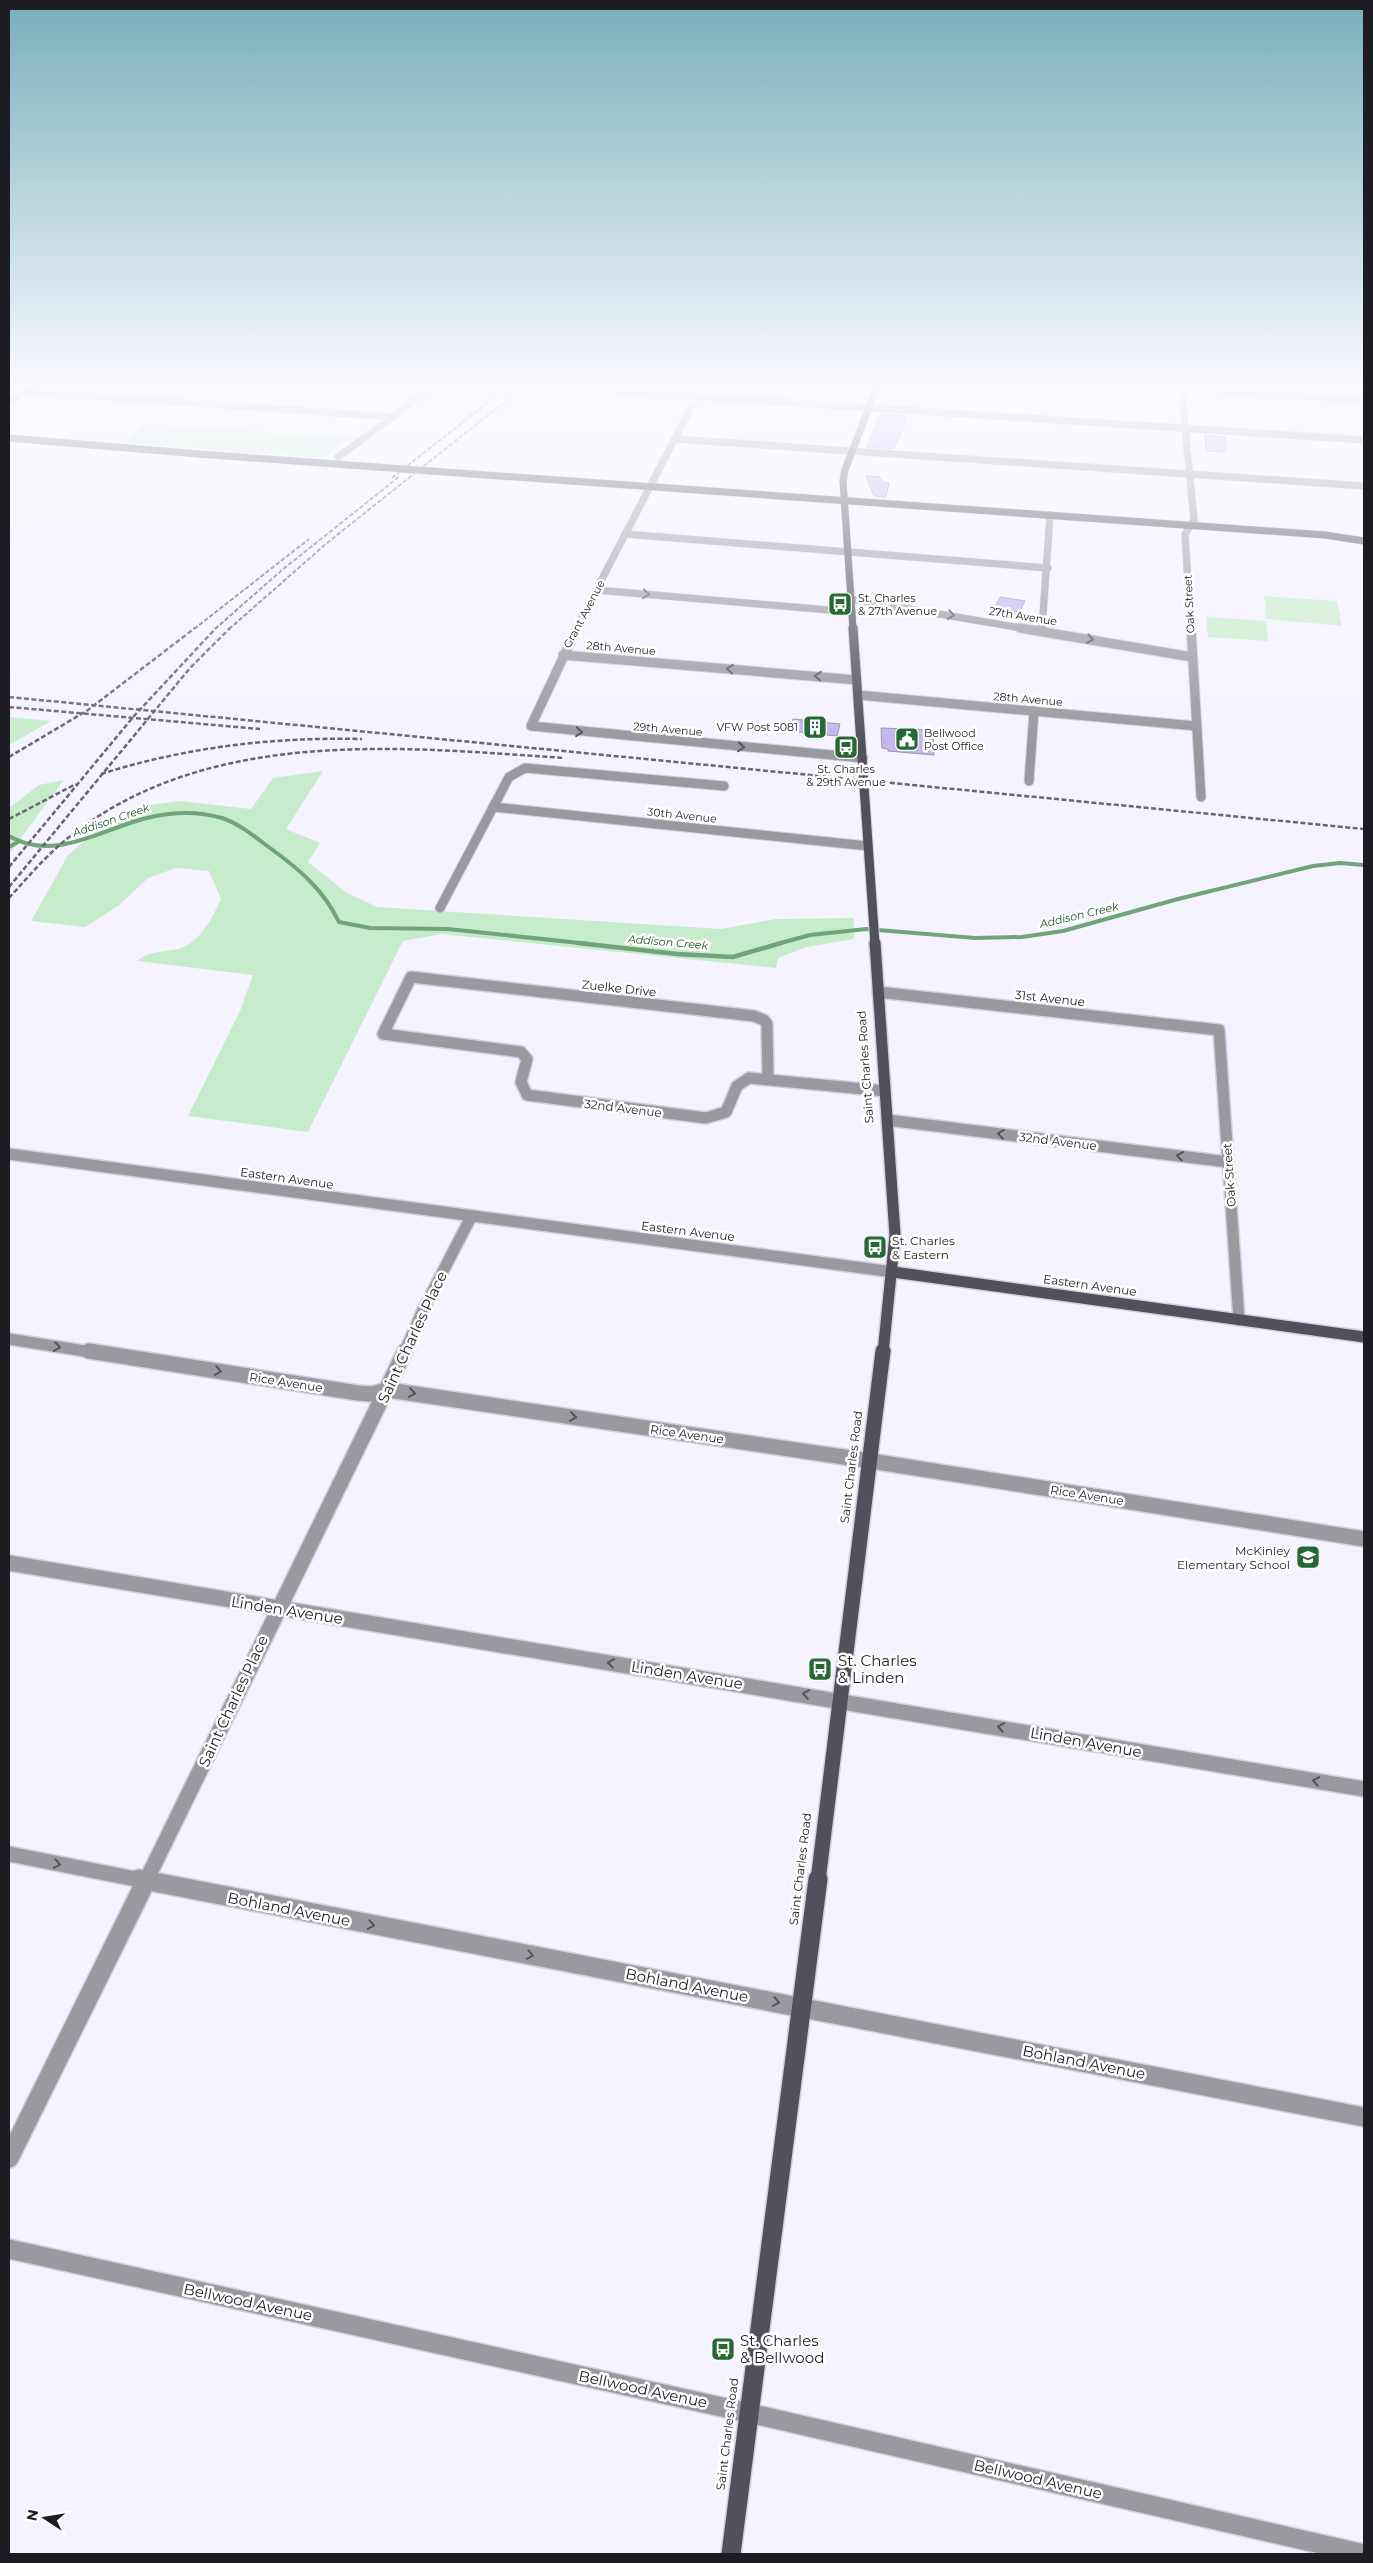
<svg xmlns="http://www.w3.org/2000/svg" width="1373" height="2563" font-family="Montserrat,sans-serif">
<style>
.green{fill:#c7eccb}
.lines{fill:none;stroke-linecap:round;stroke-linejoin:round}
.stream-far1{stroke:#71a478;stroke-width:4}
.stream{stroke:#71a478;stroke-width:4.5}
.building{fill:#c3b6f1;stroke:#9996a4}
.minor-far4-casing{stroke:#d2d1dc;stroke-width:8}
.minor-far3-casing{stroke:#d2d1dc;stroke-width:11}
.minor-far2-casing{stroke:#d2d1dc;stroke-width:14}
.minor-far1-casing{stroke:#d2d1dc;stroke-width:18}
.minor-casing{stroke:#d2d1dc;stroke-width:22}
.major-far4-casing{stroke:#d2d1dc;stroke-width:8}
.major-far3-casing{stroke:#d2d1dc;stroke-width:11}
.major-far2-casing{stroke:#d2d1dc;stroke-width:14}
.major-far1-casing{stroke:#d2d1dc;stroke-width:18}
.major-casing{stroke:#d2d1dc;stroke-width:22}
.minor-far4{stroke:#9a99a0;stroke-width:7}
.minor-far3{stroke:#9a99a0;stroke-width:9}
.minor-far2{stroke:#9a99a0;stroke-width:11}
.minor-far1{stroke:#9a99a0;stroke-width:15}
.minor{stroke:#9a99a0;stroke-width:19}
.major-far4{stroke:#52505b;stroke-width:7}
.major-far3{stroke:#52505b;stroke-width:9}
.major-far2{stroke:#52505b;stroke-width:11}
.major-far1{stroke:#52505b;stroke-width:15}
.major{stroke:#52505b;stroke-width:19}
.rail-far1{stroke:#67666e;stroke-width:2;stroke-dasharray:4.5 2;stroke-linecap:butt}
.rail{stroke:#67666e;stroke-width:2.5;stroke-dasharray:5 2.5;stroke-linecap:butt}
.major-bridge-casing{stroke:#d2d1dc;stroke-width:8;stroke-linecap:butt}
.major-bridge{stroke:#52505b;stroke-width:7}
.oneway{stroke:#55545b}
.labels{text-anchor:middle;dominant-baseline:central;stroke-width:5;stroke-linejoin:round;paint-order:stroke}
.far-poi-label{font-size:11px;fill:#1d1c22;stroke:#fff;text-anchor:start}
.far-street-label{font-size:11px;fill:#1d1c22;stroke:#fff}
.far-water-label{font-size:11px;font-style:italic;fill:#1a5126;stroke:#fff}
.street-label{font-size:12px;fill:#1d1c22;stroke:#fff}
.poi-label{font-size:12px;fill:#1d1c22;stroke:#fff;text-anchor:start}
.near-street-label{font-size:15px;fill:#1d1c22;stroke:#fff}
.near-poi-label{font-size:15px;fill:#1d1c22;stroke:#fff;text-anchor:start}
</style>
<rect width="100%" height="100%" fill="#f5f3ff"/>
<g class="green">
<polygon points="146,424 351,438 325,457 314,457 125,443"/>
<polygon points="1264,596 1337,601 1342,626 1267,619"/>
<polygon points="1206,617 1266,621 1268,641 1208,637"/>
<polygon points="9,717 51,721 9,745"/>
<path d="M323,771l-37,58 34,14 -12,19 39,31 30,14 344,22 55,-10 78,-1v21l-47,8 -29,11 -2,10 -335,-34 -38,7 -95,191 -120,-16 52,-105 13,-36 -116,-14c11,-10 26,-9 41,-12 21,-5 35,-32 43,-50l-12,-28 -33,-3 -28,10 -30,28 -33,21 -54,-6 37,-66 32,-27 42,-22 38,-5 71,8 22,-31z"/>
<polygon points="64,780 9,854 9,808 39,785"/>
</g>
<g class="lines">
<g class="stream-far1">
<path d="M9,836c45,27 95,-8 138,-18 24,-6 51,-7 75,0 18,6 33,19 48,30 29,21 53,41 69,74l31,6 78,1 141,15"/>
<polyline points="9,847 18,842"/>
<polyline points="777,944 810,935 866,929 975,938 1022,937 1063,931 1178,899 1313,866 1340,863 1364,865"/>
</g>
<polyline class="stream" points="578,943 677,954 733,957 781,943"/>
</g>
<g class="building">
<polygon points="880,414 908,416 894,449 867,447"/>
<polygon points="1205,435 1225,437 1226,452 1206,451"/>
<polygon points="866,476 880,477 882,482 889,483 886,497 874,496"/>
<polygon points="1000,597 1025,601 1017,616 993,612"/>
<polygon points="793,719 840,724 837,736 789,731"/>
<polygon points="881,728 933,730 934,755 888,751 888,749 882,748"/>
</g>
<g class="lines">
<g class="minor-far4-casing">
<g id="minor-far4">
<polyline points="603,384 599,390 1364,440"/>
<polyline points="1109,384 1364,400"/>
<polyline points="1181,384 1194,520 1185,534 1191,629"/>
<polyline points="9,390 394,417"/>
<polyline points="675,439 1364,486"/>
<polyline points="338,457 437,384"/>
<polyline points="625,534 1048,568"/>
<polyline points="597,590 852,612"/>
<polyline points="851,599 1027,629"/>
<polyline points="576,629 697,396"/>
<polyline points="1042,629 1050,515"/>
</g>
</g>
<g class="minor-far3-casing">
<g id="minor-far3">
<polyline points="577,628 531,726 863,758"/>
<polyline points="1020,628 1192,657"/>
<polyline points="1191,628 1201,797"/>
<polyline points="1042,630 1042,628"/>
<polyline points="563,655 857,680"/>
<polyline points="858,695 1196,726"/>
<polyline points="1029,781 1034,711"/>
<polyline points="493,807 868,846"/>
<polyline points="440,908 509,777 525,768 724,786"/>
</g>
</g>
<g class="minor-far2-casing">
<g id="minor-far2">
<polyline points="878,992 1219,1030 1239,1320"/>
<polyline points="768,1079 767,1024 764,1020 754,1016 411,977 383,1034 521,1052 527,1059 521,1082 527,1095 706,1118 726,1112 737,1086 749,1078 885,1091"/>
<polyline points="887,1120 1228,1162"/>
<polyline points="9,1154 893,1272"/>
<polyline points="9,1339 97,1353"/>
<polyline points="404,1353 423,1310 471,1217"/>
</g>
</g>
<g class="minor-far1-casing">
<g id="minor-far1">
<polyline points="89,1351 358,1393 371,1394 388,1390 871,1461 1364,1539"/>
<polyline points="9,1563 1364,1789"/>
<polyline points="9,1854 146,1881"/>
<polyline points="146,1881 405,1351"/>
</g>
</g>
<g class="minor-casing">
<g id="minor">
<polyline points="139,1879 1364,2117"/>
<polyline points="9,2158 147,1879"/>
<polyline points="9,2249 749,2413 1364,2554"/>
</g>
</g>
<g class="major-far4-casing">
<g id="major-far4">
<polyline points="9,400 42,384"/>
<polyline points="9,438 199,454"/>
<polyline points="431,471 1325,535 1364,541"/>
<polyline points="853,629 843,481 845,470 878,384"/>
</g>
</g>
<g class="major-far3-casing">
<polyline id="major-far3" points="853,628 875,944"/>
</g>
<g class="major-far2-casing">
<g id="major-far2">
<polyline points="875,943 895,1235 883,1353"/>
<polyline points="893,1272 1364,1337"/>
</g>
</g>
<g class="major-far1-casing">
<polyline id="major-far1" points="818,1881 883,1351"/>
</g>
<g class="major-casing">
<polyline id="major" points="731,2554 818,1879"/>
</g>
<use href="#minor-far4" class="minor-far4"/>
<use href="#minor-far3" class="minor-far3"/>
<use href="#minor-far2" class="minor-far2"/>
<use href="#minor-far1" class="minor-far1"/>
<use href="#minor" class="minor"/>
<use href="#major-far4" class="major-far4"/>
<use href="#major-far3" class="major-far3"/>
<use href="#major-far2" class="major-far2"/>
<use href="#major-far1" class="major-far1"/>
<use href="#major" class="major"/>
<g class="rail-far1">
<polyline points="392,478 511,384"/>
<polyline points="194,629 309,539"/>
<polyline points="215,629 282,570 400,476"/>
<polyline points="229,629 327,543 527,384"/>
</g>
<g class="rail">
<polyline points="9,697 1364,829"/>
<polyline points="9,707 260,729"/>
<polyline points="9,757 88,710 195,628"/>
<path d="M101,774c86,-27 171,-37 261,-35"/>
<polyline points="9,819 76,784"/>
<polyline points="9,867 134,716 216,628"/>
<polyline points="9,887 190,668 230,628"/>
<path d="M9,898c20,-22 40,-46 64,-64 139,-107 328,-87 491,-76"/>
</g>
<g class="major-bridge-casing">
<polyline id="major-bridge" points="199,454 431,471"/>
</g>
<use href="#major-bridge" class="major-bridge"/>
</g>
<defs><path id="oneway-chevron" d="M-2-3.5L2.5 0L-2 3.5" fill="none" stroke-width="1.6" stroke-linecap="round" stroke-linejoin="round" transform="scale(1.25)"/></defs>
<g class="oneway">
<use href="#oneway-chevron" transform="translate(646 594) rotate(5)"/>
<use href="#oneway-chevron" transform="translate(951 615) rotate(9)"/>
<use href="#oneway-chevron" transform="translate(1090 639) rotate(10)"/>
<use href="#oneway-chevron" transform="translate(730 669) rotate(-175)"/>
<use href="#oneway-chevron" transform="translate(818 676) rotate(-175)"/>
<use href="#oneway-chevron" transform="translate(579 732) rotate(5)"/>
<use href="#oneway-chevron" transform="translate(741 747) rotate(5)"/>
<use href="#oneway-chevron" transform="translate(1001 1134) rotate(-173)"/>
<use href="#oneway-chevron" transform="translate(1180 1156) rotate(-173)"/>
<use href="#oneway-chevron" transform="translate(57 1347) rotate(9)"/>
<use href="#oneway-chevron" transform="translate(218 1371) rotate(9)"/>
<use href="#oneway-chevron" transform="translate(412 1393) rotate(8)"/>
<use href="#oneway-chevron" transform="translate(573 1417) rotate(8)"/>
<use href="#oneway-chevron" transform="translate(611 1663) rotate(-171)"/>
<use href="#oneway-chevron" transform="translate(806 1694) rotate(-171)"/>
<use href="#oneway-chevron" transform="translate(1001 1727) rotate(-170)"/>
<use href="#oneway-chevron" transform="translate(1316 1781) rotate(-170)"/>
<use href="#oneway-chevron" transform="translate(57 1864) rotate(11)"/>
<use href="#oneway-chevron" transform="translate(371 1925) rotate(11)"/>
<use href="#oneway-chevron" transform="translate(530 1955) rotate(11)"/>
<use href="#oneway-chevron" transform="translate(776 2002) rotate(11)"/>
</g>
<linearGradient id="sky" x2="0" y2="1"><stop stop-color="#78aebb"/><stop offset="0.52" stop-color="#fafaff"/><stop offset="1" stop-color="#fafaff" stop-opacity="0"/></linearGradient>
<rect width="1373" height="743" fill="url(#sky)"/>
<defs>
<g id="bus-square" transform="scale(1.25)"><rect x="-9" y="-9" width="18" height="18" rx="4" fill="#256935" stroke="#fff"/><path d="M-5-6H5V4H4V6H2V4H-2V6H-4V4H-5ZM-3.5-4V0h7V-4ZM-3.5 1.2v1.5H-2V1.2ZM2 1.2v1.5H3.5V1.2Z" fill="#fff"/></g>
<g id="building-square" transform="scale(1.25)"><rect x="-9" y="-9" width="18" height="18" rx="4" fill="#256935" stroke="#fff"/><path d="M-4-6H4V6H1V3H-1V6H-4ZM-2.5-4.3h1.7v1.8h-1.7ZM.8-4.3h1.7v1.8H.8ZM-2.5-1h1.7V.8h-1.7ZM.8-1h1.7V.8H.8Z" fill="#fff"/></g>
<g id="civic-square" transform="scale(1.25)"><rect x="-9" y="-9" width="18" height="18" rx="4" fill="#256935" stroke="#fff"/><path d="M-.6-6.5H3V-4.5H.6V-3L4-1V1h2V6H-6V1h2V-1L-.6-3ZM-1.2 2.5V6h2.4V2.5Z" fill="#fff"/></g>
<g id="school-square" transform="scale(1.25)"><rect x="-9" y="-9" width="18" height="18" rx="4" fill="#256935" stroke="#fff"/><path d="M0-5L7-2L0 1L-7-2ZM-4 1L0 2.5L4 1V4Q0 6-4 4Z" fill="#fff"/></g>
</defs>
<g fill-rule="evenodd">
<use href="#bus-square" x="840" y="604"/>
<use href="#building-square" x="815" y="727"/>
<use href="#civic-square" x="907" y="739"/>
<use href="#bus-square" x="846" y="747"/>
<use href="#bus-square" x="875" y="1247"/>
<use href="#school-square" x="1308" y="1557"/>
<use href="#bus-square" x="820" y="1669"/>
<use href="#bus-square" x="723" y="2349"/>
</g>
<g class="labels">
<g class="far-poi-label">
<text x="858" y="598">St. Charles<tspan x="858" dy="13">&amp; 27th Avenue</tspan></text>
<text x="798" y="727" text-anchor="end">VFW Post 5081</text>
<text x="924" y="733">Bellwood<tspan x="924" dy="13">Post Office</tspan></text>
<text x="846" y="769" text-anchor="middle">St. Charles<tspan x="846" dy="13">&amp; 29th Avenue</tspan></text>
</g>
<g class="far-street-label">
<text transform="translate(1189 604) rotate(-93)">Oak Street</text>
<text transform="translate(584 614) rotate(-62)">Grant Avenue</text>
<text transform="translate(1023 616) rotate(9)">27th Avenue</text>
<text transform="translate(621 648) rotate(5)">28th Avenue</text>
<text transform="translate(1028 699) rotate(5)">28th Avenue</text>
<text transform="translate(668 729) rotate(5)">29th Avenue</text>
<text transform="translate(682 815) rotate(6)">30th Avenue</text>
</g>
<g class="far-water-label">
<text transform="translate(111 820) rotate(-19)">Addison Creek</text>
<text transform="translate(1079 915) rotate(-13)">Addison Creek</text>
<text transform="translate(668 942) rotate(5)">Addison Creek</text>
</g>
<g class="street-label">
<text transform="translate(619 988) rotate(6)">Zuelke Drive</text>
<text transform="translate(1050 998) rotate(6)">31st Avenue</text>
<text transform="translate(865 1067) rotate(-94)">Saint Charles Road</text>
<text transform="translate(623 1108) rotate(7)">32nd Avenue</text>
<text transform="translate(1058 1141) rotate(7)">32nd Avenue</text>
<text transform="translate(1229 1175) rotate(-94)">Oak Street</text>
<text transform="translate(287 1178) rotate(8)">Eastern Avenue</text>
<text transform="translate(688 1231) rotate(7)">Eastern Avenue</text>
<text transform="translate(1090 1285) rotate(8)">Eastern Avenue</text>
<text transform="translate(286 1382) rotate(9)">Rice Avenue</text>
<text transform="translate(687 1434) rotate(8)">Rice Avenue</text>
<text transform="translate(851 1467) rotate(-83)">Saint Charles Road</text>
<text transform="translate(1087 1495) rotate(9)">Rice Avenue</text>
<text transform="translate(800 1869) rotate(-83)">Saint Charles Road</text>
<text transform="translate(727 2434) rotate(-83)">Saint Charles Road</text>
</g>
<g class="poi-label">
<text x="892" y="1240">St. Charles<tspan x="892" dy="14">&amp; Eastern</tspan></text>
<text x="1290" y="1550" text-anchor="end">McKinley<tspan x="1290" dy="14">Elementary School</tspan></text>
</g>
<g class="near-street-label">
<text transform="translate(412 1337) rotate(-65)">Saint Charles Place</text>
<text transform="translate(287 1610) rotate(9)">Linden Avenue</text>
<text transform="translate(687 1675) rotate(9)">Linden Avenue</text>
<text transform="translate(233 1701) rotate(-65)">Saint Charles Place</text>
<text transform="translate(1086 1742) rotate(10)">Linden Avenue</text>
<text transform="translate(289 1909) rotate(11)">Bohland Avenue</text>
<text transform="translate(687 1985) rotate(11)">Bohland Avenue</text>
<text transform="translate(1084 2062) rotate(11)">Bohland Avenue</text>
<text transform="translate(248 2302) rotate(12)">Bellwood Avenue</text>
<text transform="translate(643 2389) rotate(12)">Bellwood Avenue</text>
<text transform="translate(1038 2479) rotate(13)">Bellwood Avenue</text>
</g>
<g class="near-poi-label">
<text x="838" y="1660">St. Charles<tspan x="838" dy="17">&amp; Linden</tspan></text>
<text x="740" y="2340">St. Charles<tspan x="740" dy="17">&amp; Bellwood</tspan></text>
</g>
</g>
<rect width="1373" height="2563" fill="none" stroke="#1d1c22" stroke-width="20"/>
<g transform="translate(45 2518) rotate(282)" stroke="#ffffff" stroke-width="4" paint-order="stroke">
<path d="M0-4L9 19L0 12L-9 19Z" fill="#1d1c22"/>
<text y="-8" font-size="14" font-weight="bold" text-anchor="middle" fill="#1d1c22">N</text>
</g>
</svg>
